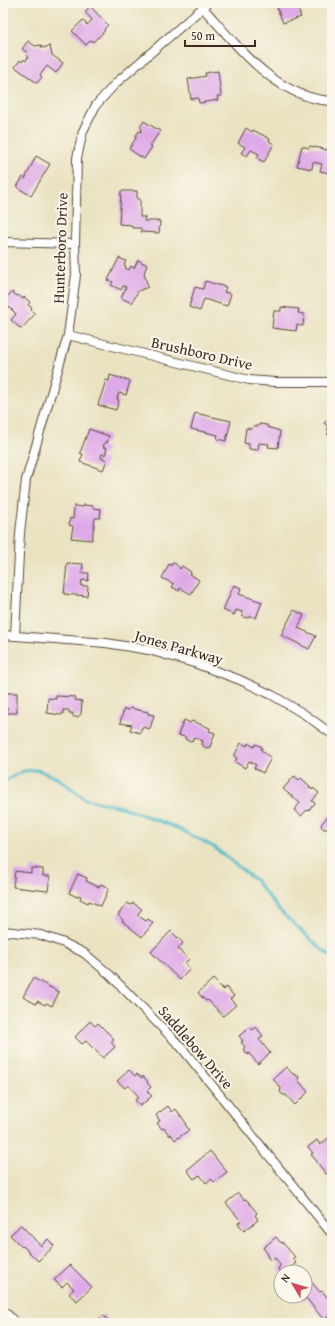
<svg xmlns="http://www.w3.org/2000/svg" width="335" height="1326" font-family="'Gentium Book Plus',serif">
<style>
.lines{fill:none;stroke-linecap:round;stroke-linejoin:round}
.stream{stroke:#4fbbc9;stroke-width:3}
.building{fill:#dea9e8}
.street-casing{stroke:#554637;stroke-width:10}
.street{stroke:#fff;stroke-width:8}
.labels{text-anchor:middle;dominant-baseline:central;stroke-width:4;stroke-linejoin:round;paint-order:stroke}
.street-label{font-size:15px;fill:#3b2a1e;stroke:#fbf7ec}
</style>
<rect width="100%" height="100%" fill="#fbf7ec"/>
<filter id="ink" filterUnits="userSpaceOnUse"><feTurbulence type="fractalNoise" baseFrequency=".025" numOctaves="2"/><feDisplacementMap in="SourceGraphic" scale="8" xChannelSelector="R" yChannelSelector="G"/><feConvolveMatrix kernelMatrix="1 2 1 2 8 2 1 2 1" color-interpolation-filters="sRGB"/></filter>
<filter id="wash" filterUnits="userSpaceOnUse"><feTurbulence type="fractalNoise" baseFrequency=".012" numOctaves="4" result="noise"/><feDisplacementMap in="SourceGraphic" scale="16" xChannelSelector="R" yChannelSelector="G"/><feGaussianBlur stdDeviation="0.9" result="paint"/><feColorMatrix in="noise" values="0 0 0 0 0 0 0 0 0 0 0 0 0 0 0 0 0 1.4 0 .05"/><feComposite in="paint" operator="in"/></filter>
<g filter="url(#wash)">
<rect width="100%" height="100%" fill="#eae3c2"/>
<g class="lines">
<polyline class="stream" points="3,782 23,771 38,770 59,779 85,799 121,807 175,827 214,847 256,881 279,910 321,949 332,957"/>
</g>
<g id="blocks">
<g class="building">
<polygon points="275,3 292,3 294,8 297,7 301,17 283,23"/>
<polygon points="90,6 108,25 104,29 105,30 98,38 98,37 93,42 91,40 86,45 72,31 83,20 87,25 92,20 85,12"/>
<polygon points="28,41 35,46 41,45 42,48 50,46 52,55 63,63 56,73 47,66 40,75 42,77 37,83 15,67 20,60 22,62 24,59 26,61 28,57 26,55 28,53 22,49"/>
<polygon points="218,71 221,96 217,96 218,100 199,103 198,98 191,99 188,79 206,76 205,73"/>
<polygon points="144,121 160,131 150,146 152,147 144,159 129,149 136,138 135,137 139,131 141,132 142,129 140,127"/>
<polygon points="246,128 252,132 253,130 270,139 269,141 274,144 264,162 257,158 259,154 251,150 247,156 241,153 245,147 238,143"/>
<polygon points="302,146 309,148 310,146 328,150 328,152 332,153 329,173 320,171 322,164 313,162 312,169 297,166"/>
<polygon points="36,156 50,164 31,196 17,187 23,177 25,179"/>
<polygon points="121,191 137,191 137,199 140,199 140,217 145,217 144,221 160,221 159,233 141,232 141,228 132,228 132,225 119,224"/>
<polygon points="119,258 126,261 124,265 126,266 125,268 129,270 131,266 134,268 138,260 147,265 144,273 148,287 138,291 132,303 121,298 126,287 123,286 121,290 111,285 113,282 108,280"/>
<polygon points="205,281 226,287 224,292 231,294 227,306 204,299 200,311 189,307 195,287 203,289"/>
<polygon points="12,292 17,296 18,295 23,299 24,297 30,302 28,305 32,308 31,310 35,314 21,329 11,320 16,314 8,306 5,310 3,309 3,301"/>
<polygon points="281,307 299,309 298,313 304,314 303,326 297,325 296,331 272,328 274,311 281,311"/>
<polygon points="110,375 130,381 126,395 119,393 117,399 119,400 116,410 98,405 106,380 109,381"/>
<polygon points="195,413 231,421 226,441 217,439 218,435 191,429"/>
<polygon points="332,415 332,439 327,434 329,432 327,429 329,428 324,423"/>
<polygon points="259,424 267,425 267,427 280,431 278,448 268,447 269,444 259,443 258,450 249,449 249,444 244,443 246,428 252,429 253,426 259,426"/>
<polygon points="89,429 109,436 107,443 105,442 103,447 107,448 105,455 102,454 101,458 107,460 103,470 80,462 83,454 80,453"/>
<polygon points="332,498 332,515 326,506 329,504 327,502"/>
<polygon points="83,505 93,506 93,508 101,509 100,518 95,518 92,540 71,538 73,526 69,525 70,518 73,519 74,506 83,507"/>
<polygon points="67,563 83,564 82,573 89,573 88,581 82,580 81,586 88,586 87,596 64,594"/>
<polygon points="175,563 180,569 182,566 191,572 190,574 199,580 191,594 180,588 179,591 172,587 174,584 162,578 169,564 171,566 171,564"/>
<polygon points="234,585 241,588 239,594 262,602 256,618 251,616 247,618 242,616 242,612 236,610 234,615 223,610"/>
<polygon points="294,610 304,615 298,628 316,636 309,649 281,635"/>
<polygon points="3,690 6,690 6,693 17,693 17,713 7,713 7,708 3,708"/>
<polygon points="56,696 75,697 75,700 82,701 81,714 78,717 74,717 72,715 73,713 69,713 69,710 63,710 63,714 61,715 47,713 48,698 56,699"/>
<polygon points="130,708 148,712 148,714 154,715 150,729 142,727 140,733 130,730 132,725 120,723 124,709 129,710"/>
<polygon points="184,720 190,723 192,721 210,728 209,731 215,733 210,747 206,748 203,746 202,744 203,741 193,737 193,740 190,741 186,740 185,737 178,735"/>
<polygon points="241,743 247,746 248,743 254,747 256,744 262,747 261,750 271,758 263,773 254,768 256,765 249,761 245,768 235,762 237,758 234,756"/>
<polygon points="294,776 299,780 301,778 310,786 309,787 312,790 313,788 319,793 312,801 315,803 308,811 307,810 301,816 294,810 300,803 283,789"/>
<polygon points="332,812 332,830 329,828 328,829 324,829 321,826 322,823"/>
<polygon points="31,868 43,869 43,876 50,876 48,891 13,887 15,871 31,873"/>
<polygon points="78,874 87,878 86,881 99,887 101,884 109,888 101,906 89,901 88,903 80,899 81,896 78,895 77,897 69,893"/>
<polygon points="127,903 131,905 133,903 142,909 137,915 146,921 148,919 153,923 142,937 122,921 123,920 118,915"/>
<polygon points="171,931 183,943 178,949 189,959 185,963 190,969 180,980 151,952"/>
<polygon points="33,978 59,992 52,1006 46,1003 45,1005 37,1001 36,1004 23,997"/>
<polygon points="213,979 224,990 226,987 234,996 230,999 236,1005 223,1016 208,1000 206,1001 198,993"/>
<polygon points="90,1021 95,1026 98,1023 114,1039 111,1042 115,1047 103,1058 86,1041 82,1044 75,1037"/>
<polygon points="250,1027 253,1030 256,1027 263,1036 259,1039 270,1053 258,1064 249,1053 248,1055 243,1049 245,1047 241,1042 243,1041 239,1036"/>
<polygon points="286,1067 293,1074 296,1075 299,1077 298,1080 308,1092 295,1105 286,1095 283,1095 280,1092 281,1088 273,1079"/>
<polygon points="129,1070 135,1076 137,1074 142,1078 143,1076 148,1082 147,1083 151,1087 147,1091 152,1096 140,1106 135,1100 139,1097 128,1085 125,1088 117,1081"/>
<polygon points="168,1106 172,1112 176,1109 186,1123 185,1124 189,1130 175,1140 171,1134 170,1136 164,1128 162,1129 157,1123 160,1121 156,1115"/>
<polygon points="332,1135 332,1170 326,1174 311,1154 313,1153 308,1147 317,1140 320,1145"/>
<polygon points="210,1151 227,1172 214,1182 211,1179 206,1183 200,1175 194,1179 187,1170"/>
<polygon points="238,1193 244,1200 246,1199 257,1213 255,1215 258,1220 244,1231 238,1223 241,1221 226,1203"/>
<polygon points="21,1225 41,1246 48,1239 54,1246 38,1261 23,1246 22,1247 10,1235"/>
<polygon points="276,1237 281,1243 282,1242 295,1257 292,1259 296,1263 285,1272 281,1272 281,1274 278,1270 280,1265 275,1258 272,1260 269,1259 267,1256 268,1254 263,1248"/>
<polygon points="70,1265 92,1287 77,1301 69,1294 74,1289 67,1282 62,1287 54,1280"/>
<polygon points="309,1279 320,1292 322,1291 332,1303 330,1307 332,1309 332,1313 324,1320 306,1298 302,1301 298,1296 305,1296 305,1283"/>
<polygon points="103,1315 111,1323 95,1323"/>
</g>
</g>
</g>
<g filter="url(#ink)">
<use href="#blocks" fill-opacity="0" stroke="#554637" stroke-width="1"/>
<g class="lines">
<g class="street-casing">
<g id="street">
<path d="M203,8c35,38 72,90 129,93"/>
<polyline points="3,242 75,244"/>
<polyline points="68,335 249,380 275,382 332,382"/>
<polyline points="3,635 106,643 149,650 197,664 240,680 272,695 304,714 332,734"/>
<polyline points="15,636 20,533 26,480 68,335 76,275 75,244 77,158 83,131 96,105 116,83 208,3"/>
<polyline points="3,931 41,935 64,943 84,953 110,975 182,1048 332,1234"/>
<polyline points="3,1310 16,1323"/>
</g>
</g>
<use href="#street" class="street"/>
</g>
</g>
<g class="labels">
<g class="street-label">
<text transform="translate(60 248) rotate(-88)">Hunterboro Drive</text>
<text transform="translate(202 353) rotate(13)">Brushboro Drive</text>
<text transform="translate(179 647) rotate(16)">Jones Parkway</text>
<text transform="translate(196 1047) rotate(49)">Saddlebow Drive</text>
</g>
</g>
<rect width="335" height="1326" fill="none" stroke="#fbf7ec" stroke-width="16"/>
<g transform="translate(293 1284) rotate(308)"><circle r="19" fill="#fbf7ec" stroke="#aea59a"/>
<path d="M0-3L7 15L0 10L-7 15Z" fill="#d1495b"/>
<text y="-6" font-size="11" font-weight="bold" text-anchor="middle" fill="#3b2a1e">N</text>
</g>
<path d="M185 40v6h70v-6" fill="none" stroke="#3b2a1e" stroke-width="2"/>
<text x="191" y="40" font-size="12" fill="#3b2a1e" stroke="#fbf7ec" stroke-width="3" paint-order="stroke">50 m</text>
</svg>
